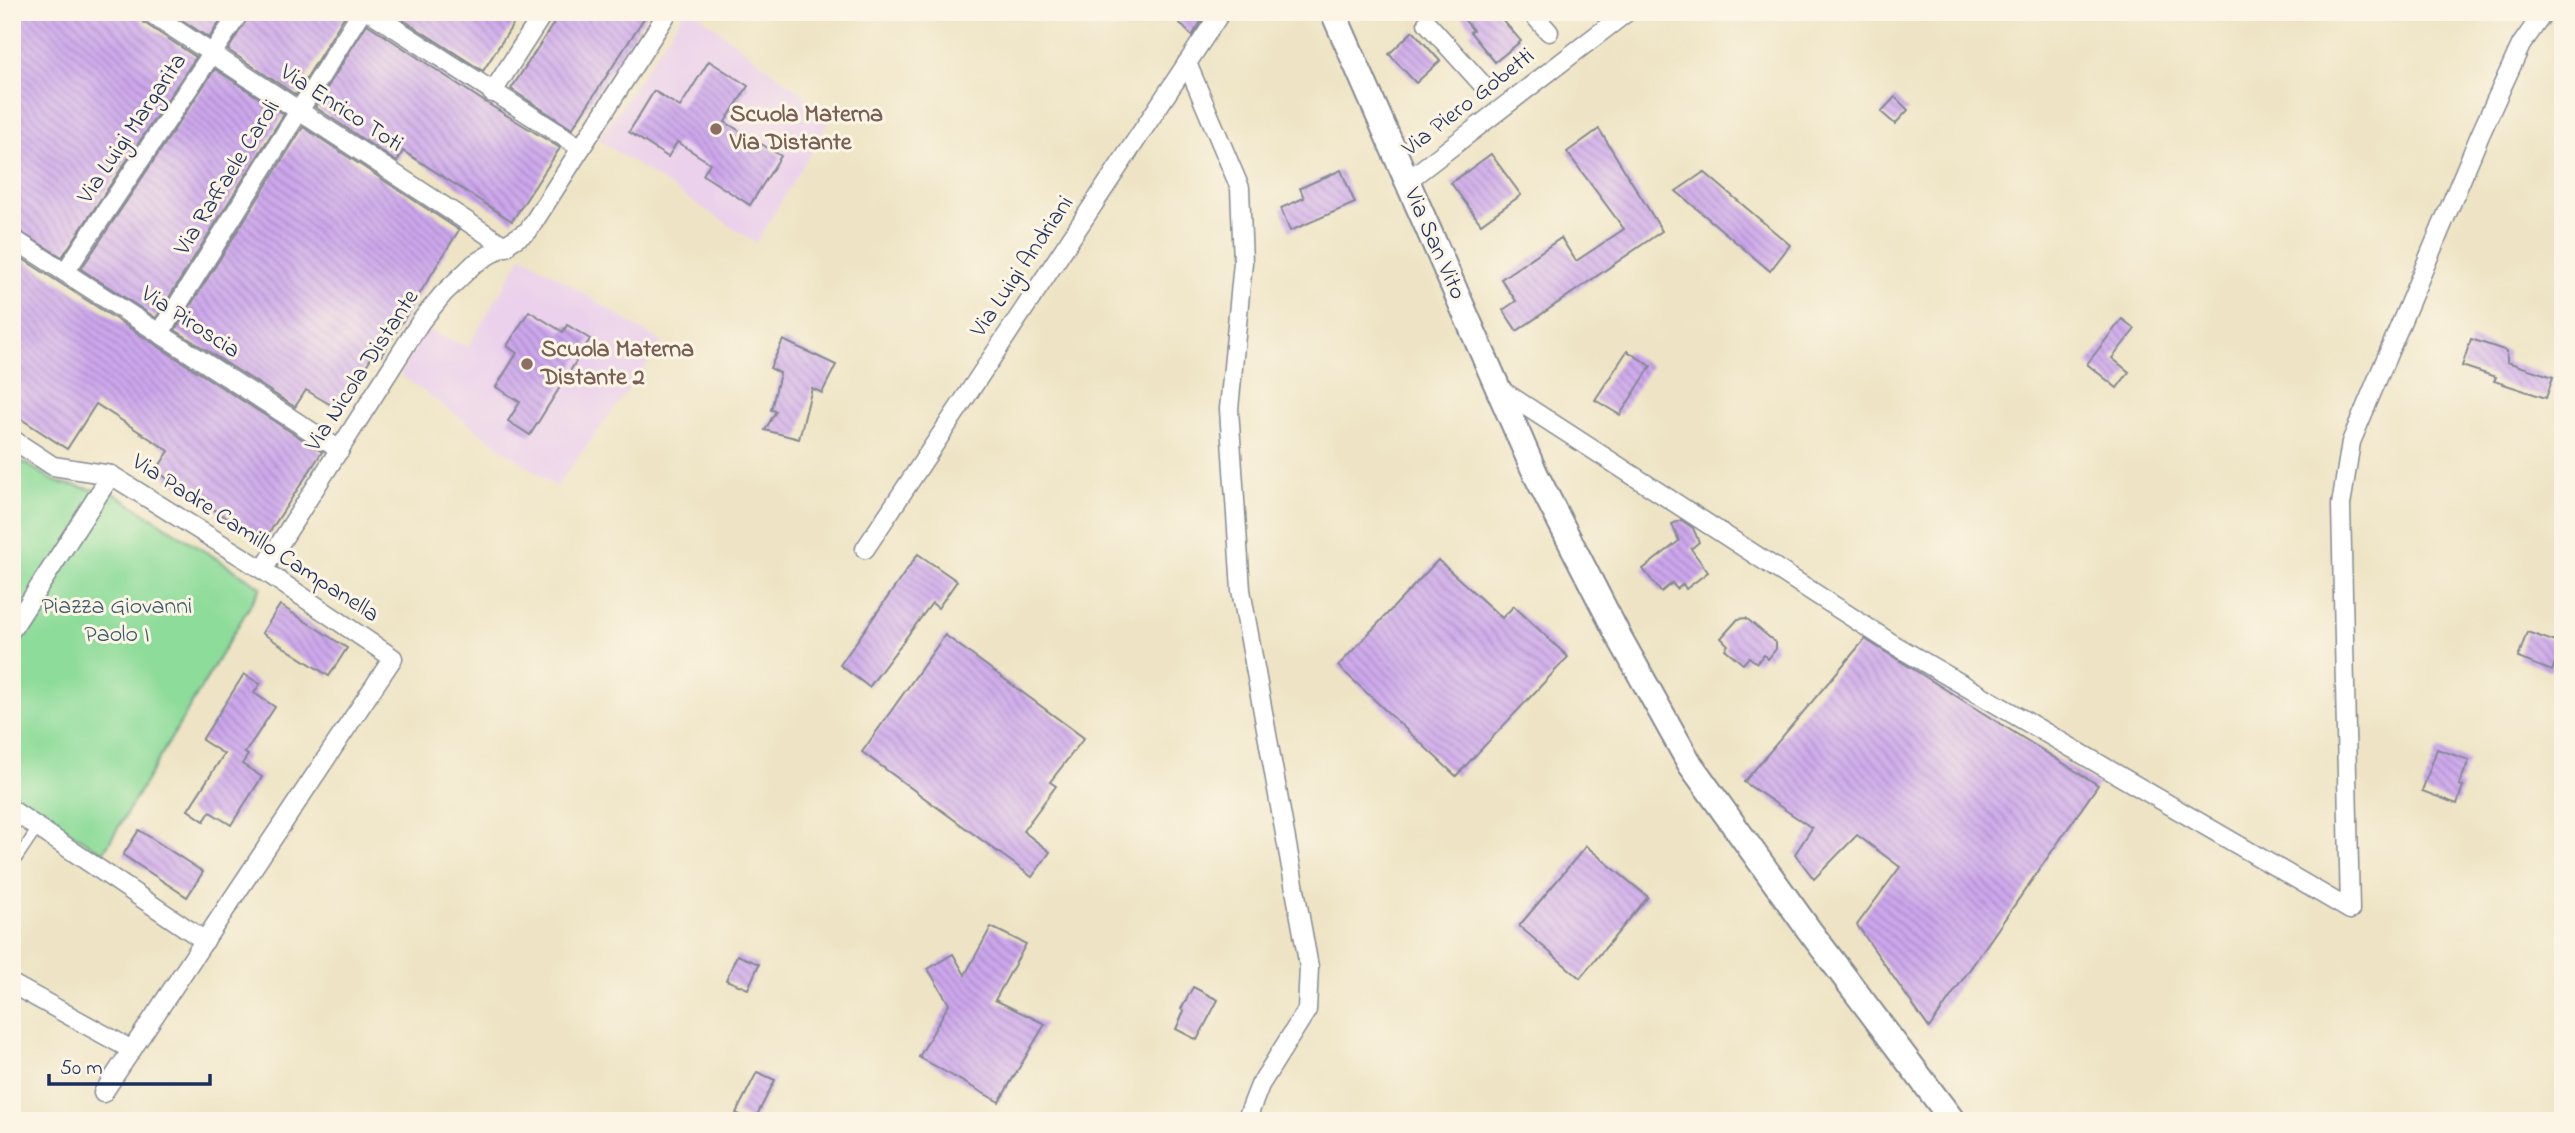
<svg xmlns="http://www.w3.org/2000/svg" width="2575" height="1133" font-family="'Indie Flower',sans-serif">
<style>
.built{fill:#ebd1eb}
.green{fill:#8edc9a;stroke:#54867c;stroke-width:2}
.building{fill:url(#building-back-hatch)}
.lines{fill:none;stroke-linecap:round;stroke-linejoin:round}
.lane-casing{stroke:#848a92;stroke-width:12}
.street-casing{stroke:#848a92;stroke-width:21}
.secondary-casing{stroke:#848a92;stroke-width:28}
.lane{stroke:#fff;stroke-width:9}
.street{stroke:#fff;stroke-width:18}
.secondary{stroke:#fff;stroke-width:24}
.education-dot{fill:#8d6e63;stroke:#fcf5e5;stroke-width:2.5}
.labels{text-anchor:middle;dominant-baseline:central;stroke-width:6;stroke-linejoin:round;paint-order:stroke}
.street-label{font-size:24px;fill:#1b2f5e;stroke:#fcf5e5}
.education-label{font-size:24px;font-weight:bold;fill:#785e54;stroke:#fcf5e5;text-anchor:start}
.park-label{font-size:24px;fill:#385a6d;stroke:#fcf5e5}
</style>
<defs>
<pattern id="building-back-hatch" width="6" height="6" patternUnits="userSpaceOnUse" patternTransform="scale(1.75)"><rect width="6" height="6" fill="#cda7ec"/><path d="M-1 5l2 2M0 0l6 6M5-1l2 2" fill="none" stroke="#a688c2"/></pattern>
</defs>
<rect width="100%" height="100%" fill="#fcf5e5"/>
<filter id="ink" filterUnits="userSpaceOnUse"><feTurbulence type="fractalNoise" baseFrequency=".0143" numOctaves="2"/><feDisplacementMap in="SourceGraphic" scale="14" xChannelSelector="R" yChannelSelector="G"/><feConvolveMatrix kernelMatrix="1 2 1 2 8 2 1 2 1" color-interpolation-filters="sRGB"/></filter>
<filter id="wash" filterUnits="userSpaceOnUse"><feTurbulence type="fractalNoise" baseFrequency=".00686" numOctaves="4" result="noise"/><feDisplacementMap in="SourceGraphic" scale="28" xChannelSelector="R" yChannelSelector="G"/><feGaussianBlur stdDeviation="1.57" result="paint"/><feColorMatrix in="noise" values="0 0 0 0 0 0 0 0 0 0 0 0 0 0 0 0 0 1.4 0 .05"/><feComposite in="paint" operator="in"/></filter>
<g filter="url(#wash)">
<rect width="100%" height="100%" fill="#eee4c5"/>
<g class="built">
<polygon points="684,12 695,12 832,117 756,243 599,140"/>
<polygon points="522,255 663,343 556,487 401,375 421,328 468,347"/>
</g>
<polygon class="green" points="12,455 56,482 115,494 261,587 103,853 12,793"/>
<g id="blocks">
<g class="building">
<polygon points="12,12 138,12 143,22 196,57 62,257 12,227"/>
<polygon points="170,12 226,12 209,38"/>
<polygon points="251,12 347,12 296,95 228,50"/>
<polygon points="391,12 521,12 483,71"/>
<polygon points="561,12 648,12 572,129 511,89"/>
<polygon points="1169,12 1207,12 1192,36"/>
<polygon points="1458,12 1496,12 1521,41 1495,62 1470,32 1473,30"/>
<polygon points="367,24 485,102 560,148 512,221 403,151 397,162 315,107"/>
<polygon points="1413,31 1440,61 1416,83 1389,54"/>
<polygon points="709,61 748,86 725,122 781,156 750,205 703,175 710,163 677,142 668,157 629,132 654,91 680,107"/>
<polygon points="215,69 284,114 156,318 81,269"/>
<polygon points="1895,97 1908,110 1895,124 1881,112"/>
<polygon points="303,127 459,230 381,356 374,353 339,410 306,390 295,407 175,330"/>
<polygon points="1599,129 1662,231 1517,331 1503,310 1516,301 1501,279 1561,238 1576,261 1624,229 1567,152"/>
<polygon points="1491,154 1521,195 1481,224 1451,183"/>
<polygon points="1341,170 1355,203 1290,231 1281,208 1304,198 1300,188"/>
<polygon points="1704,172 1790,245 1770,271 1676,191"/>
<polygon points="12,252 322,452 263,542 156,471 169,451 96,404 67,449 12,413"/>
<polygon points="529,311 563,332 567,325 590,339 530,435 508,421 520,402 496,387 517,353 507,346"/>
<polygon points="2122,319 2135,329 2112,358 2129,372 2117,388 2087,364"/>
<polygon points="2471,339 2507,351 2507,362 2553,377 2546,398 2494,381 2496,377 2462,366"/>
<polygon points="783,340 836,365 822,393 812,388 799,439 765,430 776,411 771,410 780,373 770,368"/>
<polygon points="1627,351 1651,366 1620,415 1595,400"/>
<polygon points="1681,520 1693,528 1699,542 1691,549 1708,572 1686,589 1683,584 1677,589 1672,583 1661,592 1643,569 1679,541 1672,524"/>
<polygon points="918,554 957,581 938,608 932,603 869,687 840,665"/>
<polygon points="1438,560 1502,618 1514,606 1568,657 1456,776 1338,666"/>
<polygon points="280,605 347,648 329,676 262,633"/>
<polygon points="1746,618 1776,643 1776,649 1768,659 1764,655 1757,663 1749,657 1743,664 1725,649 1728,645 1721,638 1738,619"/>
<polygon points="2527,632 2562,644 2552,671 2518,658"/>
<polygon points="945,635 1084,738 1050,782 1056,786 1023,831 1050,852 1032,877 862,752"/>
<polygon points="1865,639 2098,785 1929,1028 1857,925 1900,867 1857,835 1814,879 1795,854 1812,828 1744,782"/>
<polygon points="244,674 260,684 254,693 275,707 245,753 248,755 242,764 262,777 231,825 210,812 204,821 188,810 224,754 202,740"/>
<polygon points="2437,749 2469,760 2459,785 2463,786 2457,804 2422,791"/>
<polygon points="139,830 203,872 187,897 123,855"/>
<polygon points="1586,846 1648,897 1580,978 1519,926"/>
<polygon points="991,927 1026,944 995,1000 1045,1024 999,1102 919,1057 949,1004 928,969 953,954 965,975"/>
<polygon points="737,955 759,964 748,989 726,980"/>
<polygon points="1193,987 1218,1000 1197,1040 1176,1029 1184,1011 1181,1009"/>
<polygon points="757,1072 775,1080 754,1121 751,1121 736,1113"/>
</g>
</g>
</g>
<g filter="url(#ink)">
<use href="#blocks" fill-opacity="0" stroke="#848a92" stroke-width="2"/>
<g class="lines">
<g class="lane-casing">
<polyline id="lane" points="12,866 38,827"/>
</g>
<g class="street-casing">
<g id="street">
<polyline points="149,12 506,247"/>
<polyline points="370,12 581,148"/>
<polyline points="1531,12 1549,32"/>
<polyline points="1427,23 1482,84"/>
<polyline points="1187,63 1240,188 1243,262 1229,409 1241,590 1309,967 1307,1010 1260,1085 1246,1121"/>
<polyline points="492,93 544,12"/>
<polyline points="1407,181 1627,12"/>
<polyline points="12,238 340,450"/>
<polyline points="65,272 240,12"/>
<polyline points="160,333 361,12"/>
<polyline points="1498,388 1893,644 2350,910 2341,505 2351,442 2480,135 2521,45 2544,12"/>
<polyline points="12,439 53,466 111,475 263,570 393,658 103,1093"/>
<polyline points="865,549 1221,12"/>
<polyline points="263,570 421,321 443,294 474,264 528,231 668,12"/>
<polyline points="12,629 111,475"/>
<polyline points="12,810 205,941"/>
<polyline points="12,984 132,1050"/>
</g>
</g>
<g class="secondary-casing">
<polyline id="secondary" points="1333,12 1536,475 1618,635 1690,764 1809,930 1953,1121"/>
</g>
<use href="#lane" class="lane"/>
<use href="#street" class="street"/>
<use href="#secondary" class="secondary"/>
</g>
</g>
<g class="education-dot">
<circle cx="716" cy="129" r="7"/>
<circle cx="527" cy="364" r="7"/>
</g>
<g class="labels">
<g class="street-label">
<text transform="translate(1469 103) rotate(-38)">Via Piero Gobetti</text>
<text transform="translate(341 109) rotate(33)">Via Enrico Toti</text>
<text transform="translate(133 129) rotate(-56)">Via Luigi Margarita</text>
<text transform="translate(228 178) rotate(-58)">Via Raffaele Caroli</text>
<text transform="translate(1434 244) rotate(66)">Via San Vito</text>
<text transform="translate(1023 267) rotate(-56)">Via Luigi Andriani</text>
<text transform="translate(190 323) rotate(33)">Via Piroscia</text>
<text transform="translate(363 371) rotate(-57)">Via Nicola Distante</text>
<text transform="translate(255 539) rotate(33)">Via Padre Camillo Campanella</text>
</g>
<g class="education-label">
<text x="730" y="115">Scuola Materna<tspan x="730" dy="28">Via Distante</tspan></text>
<text x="541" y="350">Scuola Materna<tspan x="541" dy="28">Distante 2</tspan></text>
</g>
<g class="park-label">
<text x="117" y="607">Piazza Giovanni<tspan x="117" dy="28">Paolo I</tspan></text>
</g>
</g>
<rect width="2575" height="1133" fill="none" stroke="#fcf5e5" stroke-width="42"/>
<path d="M49 1074v10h161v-10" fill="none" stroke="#1b2f5e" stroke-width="3.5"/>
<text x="60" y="1074" font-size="21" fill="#1b2f5e" stroke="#fcf5e5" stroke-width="5" paint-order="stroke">50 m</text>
</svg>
